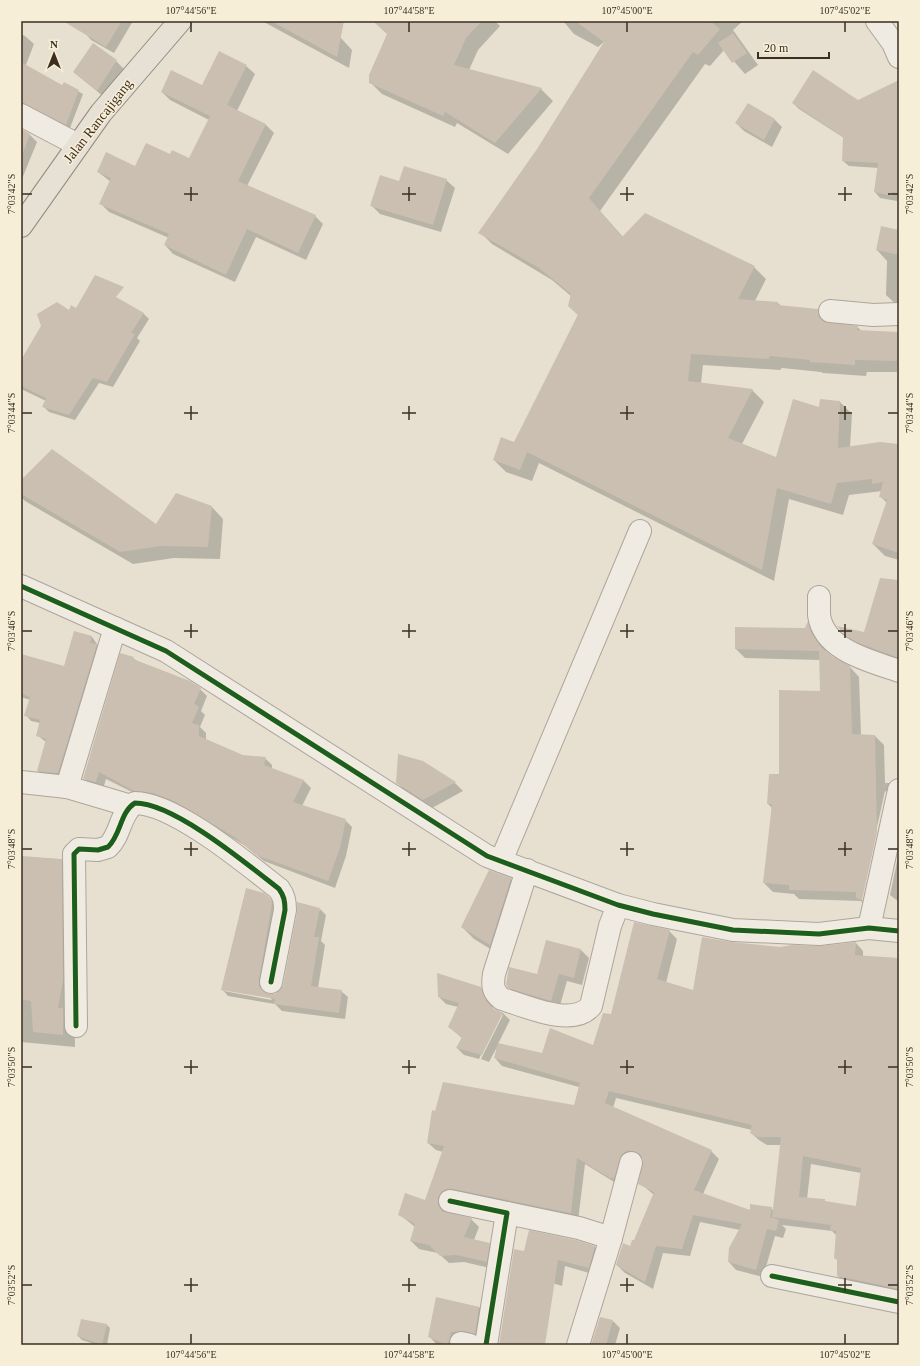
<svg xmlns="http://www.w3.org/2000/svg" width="920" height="1366" font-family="Georgia,serif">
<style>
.shadow{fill:#0003;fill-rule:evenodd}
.building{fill:#cbbfb2;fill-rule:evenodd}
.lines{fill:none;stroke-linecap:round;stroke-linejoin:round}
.minor-casing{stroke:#ada599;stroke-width:24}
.major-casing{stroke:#928b80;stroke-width:24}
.minor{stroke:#efebe3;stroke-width:22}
.major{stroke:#e6e1d4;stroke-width:22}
.cycleway-casing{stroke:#f7eed8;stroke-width:8}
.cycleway{stroke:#1b5e20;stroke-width:5}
.ticks{fill:none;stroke:#3d2e20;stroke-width:1.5}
.labels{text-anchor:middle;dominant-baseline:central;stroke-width:3;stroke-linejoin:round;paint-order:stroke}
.street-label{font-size:14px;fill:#3d2e20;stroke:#f7eed8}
.neatline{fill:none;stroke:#3d2e20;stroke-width:1.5}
.ticks-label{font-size:10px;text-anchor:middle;fill:#3d2e20}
</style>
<rect width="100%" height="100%" fill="#e7e0d1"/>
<g class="shadow">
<polygon points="90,21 133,21 114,53 91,40 84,32"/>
<polygon points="262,21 318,21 340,37 352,50 349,68"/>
<polygon points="373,21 495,21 500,26 478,50 469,70 541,89 553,101 508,154 457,123 455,127 382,94 370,82 429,70"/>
<polygon points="563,21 743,21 733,30 758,65 745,74 724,50 710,66 705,64 600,211 623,237 645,214 754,267 766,279 755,301 778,303 781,306 817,310 829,322 857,327 862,331 898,344 897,372 867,372 866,376 823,373 821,372 782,368 780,370 703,365 701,383 752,390 764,402 742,444 777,458 820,408 840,402 852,414 850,447 899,445 899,560 885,556 873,544 887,503 881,497 882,491 849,495 843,515 789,499 774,581 539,463 532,481 506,472 494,460 514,443 578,315 569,306 571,296 552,280 492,244 480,232 538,150 605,41 598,47 574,34"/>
<polygon points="21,34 25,36 34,44 22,75"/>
<polygon points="116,61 124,69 105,98 74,72"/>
<polygon points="246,66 255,74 237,111 266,125 274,133 247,186 315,216 323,224 306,260 256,237 235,282 173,254 165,245 169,238 109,212 101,204 111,182 98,172 136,167 171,156 189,159 209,120 170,100 162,92 202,87"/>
<polygon points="899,82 899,198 897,201 880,198 875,192 879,168 849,166 843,161 844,138 799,109 793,103 858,101"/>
<polygon points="64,83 83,94 70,128 27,106 63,86"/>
<polygon points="774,119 782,127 772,147 744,131 736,123"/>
<polygon points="21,130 30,135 37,142 22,179"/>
<polygon points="446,180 455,188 441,232 380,214 372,206"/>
<polygon points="899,231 899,307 886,295 887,261 877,250"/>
<polygon points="77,309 143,313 149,319 137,338 140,341 113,387 99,383 75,420 49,412 44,407 46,401 21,389 21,367 69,312"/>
<polygon points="21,481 157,526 211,506 223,519 220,559 174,558 133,564 25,501 21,497"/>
<polygon points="899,581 899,664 869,653 852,641 839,628 865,634"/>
<path d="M808,623l9,8 4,13 7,10 22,13 9,10 2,58 14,1 9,9 1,38h4l9,9 -32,115 -5,-6 -62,-2 -5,-5 -21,-2 -9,-9 8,-75 -4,-4 12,-29 41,-83 -1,-32 -75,-2 -9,-9 70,-20zM885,791l2,1 -24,109 -2,-2z"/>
<polygon points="75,632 92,637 102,651 63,778 43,776 38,771 46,742 37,735 40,723 31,721 26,715 30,700 21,697 21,669 65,667"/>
<polygon points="133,658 137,661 200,689 207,696 201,711 205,715 200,727 206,733 206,740 242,756 265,758 272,765 272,769 304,781 311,788 302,806 345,820 352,827 346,856 335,888 264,861 244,845 184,809 142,797 106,779 103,789 91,785 84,778"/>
<polygon points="423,762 455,783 463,791 432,808 405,791 397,782"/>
<polygon points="899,852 899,902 890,895"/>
<polygon points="21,857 61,860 73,872 75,1047 21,1042"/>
<polygon points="489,871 511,879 523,891 502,956 474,939 462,927"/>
<path d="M269,898l7,7 -11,82 1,7 9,1 6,-4 39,-82 6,6 -5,26 4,4 -7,43 23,3 7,6 -3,22 -63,-8 -7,-7 -47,-8 -6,-7zM225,989l45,8 2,3 -48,-9z"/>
<path d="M669,931l8,8 -11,44 27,8 38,-48 49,5 40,-1 36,-4 7,8v6l36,2v335l-53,-10 -8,-8 -1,-40 -5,-5 -50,-6 4,4 -3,9 -8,-2 -12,41 -27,-7 -7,-8 11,-32 -40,-8 -10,34 -27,-3 -10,36 -28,-16 -8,-8 18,-23 19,-47 -14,-12 4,-23 -2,-2h-7l-16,27 -34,-21 -7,57 -133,-15v6l26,7 8,8 -5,13 15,4 8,8 -3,17 -30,-7 -15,1 -11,-10 -19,-4 -8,-8 4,-14 -16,-13 26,-13 18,-49 -7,-2 -8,-7 147,-37 4,-19 -77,-21 -7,-8 2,-11 -8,15 -8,-3 22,-44h-2l-22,44 -15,-4 -7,-7 5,-10 -13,-11 9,-20 -12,-3 -7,-7 41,-9 8,7 6,15 9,3 7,7 -12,24 44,11 52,-8 17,-31zM616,1098l136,32 -1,3 8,7 8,5h14l-7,66 -3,-3 -20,4 -48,-18 16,-35 -8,-8 -98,-43zM811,1164l50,9 -5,34 -49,-8z"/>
<polygon points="581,950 589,958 582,985 567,981 559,1009 517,996 509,987 538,975"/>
<polygon points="576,1241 595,1247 602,1254 596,1275 565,1266 562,1286 552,1283 528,1345 500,1345 525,1252"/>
<polygon points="437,1298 479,1307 487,1316 483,1341 459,1345 437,1345 429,1336"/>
<polygon points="613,1321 620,1328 615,1345 592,1345"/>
<polygon points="107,1325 110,1328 107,1345 97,1345 82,1340 78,1336"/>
</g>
<g class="building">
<polygon points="63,21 122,21 106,47"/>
<polygon points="271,21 344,21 337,57"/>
<polygon points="373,21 482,21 466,38 454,65 542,88 495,143 445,112 443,116 369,83 369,75 387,34"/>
<polygon points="575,21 710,21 720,29 698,55 693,52 589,198 622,237 645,213 755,266 738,299 778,302 778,305 818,309 819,316 823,321 858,326 857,330 899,332 899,361 855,360 855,365 810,362 810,360 770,356 768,359 691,354 688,381 753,389 728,438 776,457 793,399 819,407 820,399 840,401 838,448 880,442 899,444 899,553 872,544 887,500 879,497 883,482 872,484 872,479 837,483 831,504 777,488 762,570 527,452 520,470 493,460 501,437 514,442 578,315 568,306 571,294 539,268 478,233 537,149 604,42"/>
<polygon points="733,33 747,53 732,63 718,43"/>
<polygon points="93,43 117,60 97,91 73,72"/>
<polygon points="219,51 247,65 227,105 266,124 238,181 316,215 298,253 247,229 226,275 164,245 169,234 99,204 111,178 97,172 106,152 135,166 146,143 170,154 172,150 189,158 210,116 161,92 171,70 202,85"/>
<polygon points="21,62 62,85 64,82 79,90 66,125 21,103"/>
<polygon points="813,70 858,100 899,80 899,193 892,192 892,196 874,192 878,163 842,161 843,137 792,103"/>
<polygon points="748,103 775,119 764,140 735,123"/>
<polygon points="21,129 30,134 22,155 21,154"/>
<polygon points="404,166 447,179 433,225 370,206 380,175 399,181"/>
<polygon points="881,226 899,230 899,255 876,250"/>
<polygon points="95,275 124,287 116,297 144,313 131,333 135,334 107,382 93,378 69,415 42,407 46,398 21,386 21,360 41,326 37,314 57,302 69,310 71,305 76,308"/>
<polygon points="52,449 156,524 176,493 212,506 208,547 161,546 120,552 21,494 21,480"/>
<polygon points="880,578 899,580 899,658 856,642 847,636 837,626 864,632"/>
<polygon points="808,621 812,634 821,647 833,657 850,666 852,734 875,735 877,832 862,900 856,898 856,892 789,890 789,885 763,883 772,804 767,804 769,774 779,774 779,690 820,691 819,651 735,649 735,627 805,628"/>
<polygon points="74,631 92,636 90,643 97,644 58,773 37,771 46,739 36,736 40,720 24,716 30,697 21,694 21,654 64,666"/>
<polygon points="120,653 134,657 133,659 190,681 201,688 194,704 199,707 192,723 199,725 199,736 243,755 266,757 264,765 304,780 293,802 346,819 340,848 328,881 256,855 236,838 174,801 153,793 134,791 99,772 96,782 83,779"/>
<polygon points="398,754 423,761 456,782 423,800 396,783"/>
<polygon points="21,856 62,859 63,980 58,1008 63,1008 63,1035 33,1032 31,1001 21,999"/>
<polygon points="489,870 511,878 490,945 461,927"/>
<polygon points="246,888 264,893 270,898 272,903 259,980 259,986 263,991 268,994 275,994 280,990 283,985 297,912 297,902 320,908 314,937 319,937 311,986 342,990 339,1013 274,1004 275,999 221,990"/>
<path d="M634,922l36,8 -13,49 36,11 9,-53 29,5 49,5 12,-2 28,1 36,-4 -1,13 44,3v331l-62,-13v-16l-3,-2 2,-27 -6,-1 1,-5 -59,-8 9,-80h-23l-8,-4 2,-8 -143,-34 -4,12 107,47 -18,40 56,20v-6l22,3 -2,10 9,3 -3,11 -9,-2 -11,41 -28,-8 1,-14 13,-24 -49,-9 -11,34 -26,-3 -11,36 -29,-17 7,-22 7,3 2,-6h2l20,-48 -16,-8 5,-24 -3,-6 -6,-3h-7l-5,3 -8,24h-4l-33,-20 -6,55 -118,-24h-7l-5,3 -3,6v6l4,7 30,7 -8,19 26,6 -3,19 -31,-7 -16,1 -11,-11 -19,-4 5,-17 -17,-9 7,-22 20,7 19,-54 -17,-3 5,-33 3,1 8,-29 131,23 6,-22 -86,-25 4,-15 44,10 8,-25 43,17 10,-32 8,1zM803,1156l58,12 -5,38 -31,-5v-2l-26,-2z"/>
<polygon points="546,940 581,949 574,978 559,974 551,1001 508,988 506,984 509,967 537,974"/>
<polygon points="437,973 481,987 487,1002 494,1009 503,1013 482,1055 456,1048 462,1037 448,1027 459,1003 438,997"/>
<polygon points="529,1230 576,1240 595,1246 589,1268 558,1260 545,1345 499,1345 514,1249 524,1251"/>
<polygon points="436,1297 479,1307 475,1334 463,1331 451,1332 448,1345 428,1337"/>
<polygon points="600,1317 613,1320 606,1345 591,1345"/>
<polygon points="81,1319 107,1324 102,1345 77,1336"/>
</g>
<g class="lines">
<g class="minor-casing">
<g id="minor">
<polyline points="877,21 893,43 899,57"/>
<polyline points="21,115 78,145"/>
<polyline points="830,311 873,315 899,314"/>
<polyline points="21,586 166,651 487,856 618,905 653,914 733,930 819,934 869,928 899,931"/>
<path d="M819,597c0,6 0,12 0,18 5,36 52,46 80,56"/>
<polyline points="21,782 67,787 115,628"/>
<polyline points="67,787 131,806"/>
<polyline points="501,861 640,531"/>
<path d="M527,870l-33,104c-2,12 -1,18 8,25 24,7 70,29 89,7l19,-80 8,-21"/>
<polyline points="869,928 899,790"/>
<path d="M76,1026l-2,-172 5,-5 19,1 10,-3c13,-12 12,-35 27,-44 39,0 112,61 144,86 5,7 6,12 6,21l-14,72"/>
<polyline points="450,1201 507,1213 486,1345"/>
<polyline points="507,1213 579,1228 611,1238 631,1163"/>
<polyline points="772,1276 899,1302"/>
<polyline points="461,1343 470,1345"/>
<polyline points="578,1345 611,1238"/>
</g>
</g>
<g class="major-casing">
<polyline id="major" points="21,226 101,113 180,21"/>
</g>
<use href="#minor" class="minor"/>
<use href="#major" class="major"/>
<g class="cycleway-casing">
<g id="cycleway">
<polyline points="21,586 166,651 487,856 618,905 653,914 733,930 819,934 869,928 899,931"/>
<path d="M76,1026l-2,-172 5,-5 19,1 10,-3c13,-12 12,-35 27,-44 39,0 112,61 144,86 5,7 6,12 6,21l-14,72"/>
<polyline points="450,1201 507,1213 486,1345"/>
<polyline points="772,1276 899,1302"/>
</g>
</g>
<use href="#cycleway" class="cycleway"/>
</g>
<path class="ticks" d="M191,22v10M409,22v10M627,22v10M845,22v10M191,187v14M409,187v14M627,187v14M845,187v14M22,194h10M184,194h14M402,194h14M620,194h14M838,194h14M888,194h10M191,406v14M409,406v14M627,406v14M845,406v14M22,413h10M184,413h14M402,413h14M620,413h14M838,413h14M888,413h10M191,624v14M409,624v14M627,624v14M845,624v14M22,631h10M184,631h14M402,631h14M620,631h14M838,631h14M888,631h10M191,842v14M409,842v14M627,842v14M845,842v14M22,849h10M184,849h14M402,849h14M620,849h14M838,849h14M888,849h10M191,1060v14M409,1060v14M627,1060v14M845,1060v14M22,1067h10M184,1067h14M402,1067h14M620,1067h14M838,1067h14M888,1067h10M191,1278v14M409,1278v14M627,1278v14M845,1278v14M22,1285h10M184,1285h14M402,1285h14M620,1285h14M838,1285h14M888,1285h10M191,1334v10M409,1334v10M627,1334v10M845,1334v10"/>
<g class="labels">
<g class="street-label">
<text transform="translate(98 121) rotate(-52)">Jalan Rancajigang</text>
</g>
</g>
<rect width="920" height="1366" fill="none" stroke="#f7eed8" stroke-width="44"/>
<g transform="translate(54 54)" stroke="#f7eed8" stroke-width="3" paint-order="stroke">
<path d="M0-3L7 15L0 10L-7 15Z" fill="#3d2e20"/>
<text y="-6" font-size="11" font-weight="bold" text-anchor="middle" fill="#3d2e20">N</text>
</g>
<path d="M758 52v6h71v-6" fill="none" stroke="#3d2e20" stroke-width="2"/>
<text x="764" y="52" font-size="12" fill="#3d2e20" stroke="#f7eed8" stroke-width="3" paint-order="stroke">20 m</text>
<rect x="22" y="22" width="876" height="1322" class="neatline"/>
<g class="ticks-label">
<text x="191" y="14">107°44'56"E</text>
<text x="409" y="14">107°44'58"E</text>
<text x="627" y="14">107°45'00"E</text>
<text x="845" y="14">107°45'02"E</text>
<text transform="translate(11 194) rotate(-90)" y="4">7°03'42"S</text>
<text transform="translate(909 194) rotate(-90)" y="4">7°03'42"S</text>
<text transform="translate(11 413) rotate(-90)" y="4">7°03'44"S</text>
<text transform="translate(909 413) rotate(-90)" y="4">7°03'44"S</text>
<text transform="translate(11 631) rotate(-90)" y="4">7°03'46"S</text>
<text transform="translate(909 631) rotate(-90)" y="4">7°03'46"S</text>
<text transform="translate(11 849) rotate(-90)" y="4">7°03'48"S</text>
<text transform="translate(909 849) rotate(-90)" y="4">7°03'48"S</text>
<text transform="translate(11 1067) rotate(-90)" y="4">7°03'50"S</text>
<text transform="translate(909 1067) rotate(-90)" y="4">7°03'50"S</text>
<text transform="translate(11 1285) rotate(-90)" y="4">7°03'52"S</text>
<text transform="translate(909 1285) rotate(-90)" y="4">7°03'52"S</text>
<text x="191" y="1358">107°44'56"E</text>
<text x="409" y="1358">107°44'58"E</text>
<text x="627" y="1358">107°45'00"E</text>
<text x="845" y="1358">107°45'02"E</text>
</g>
</svg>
